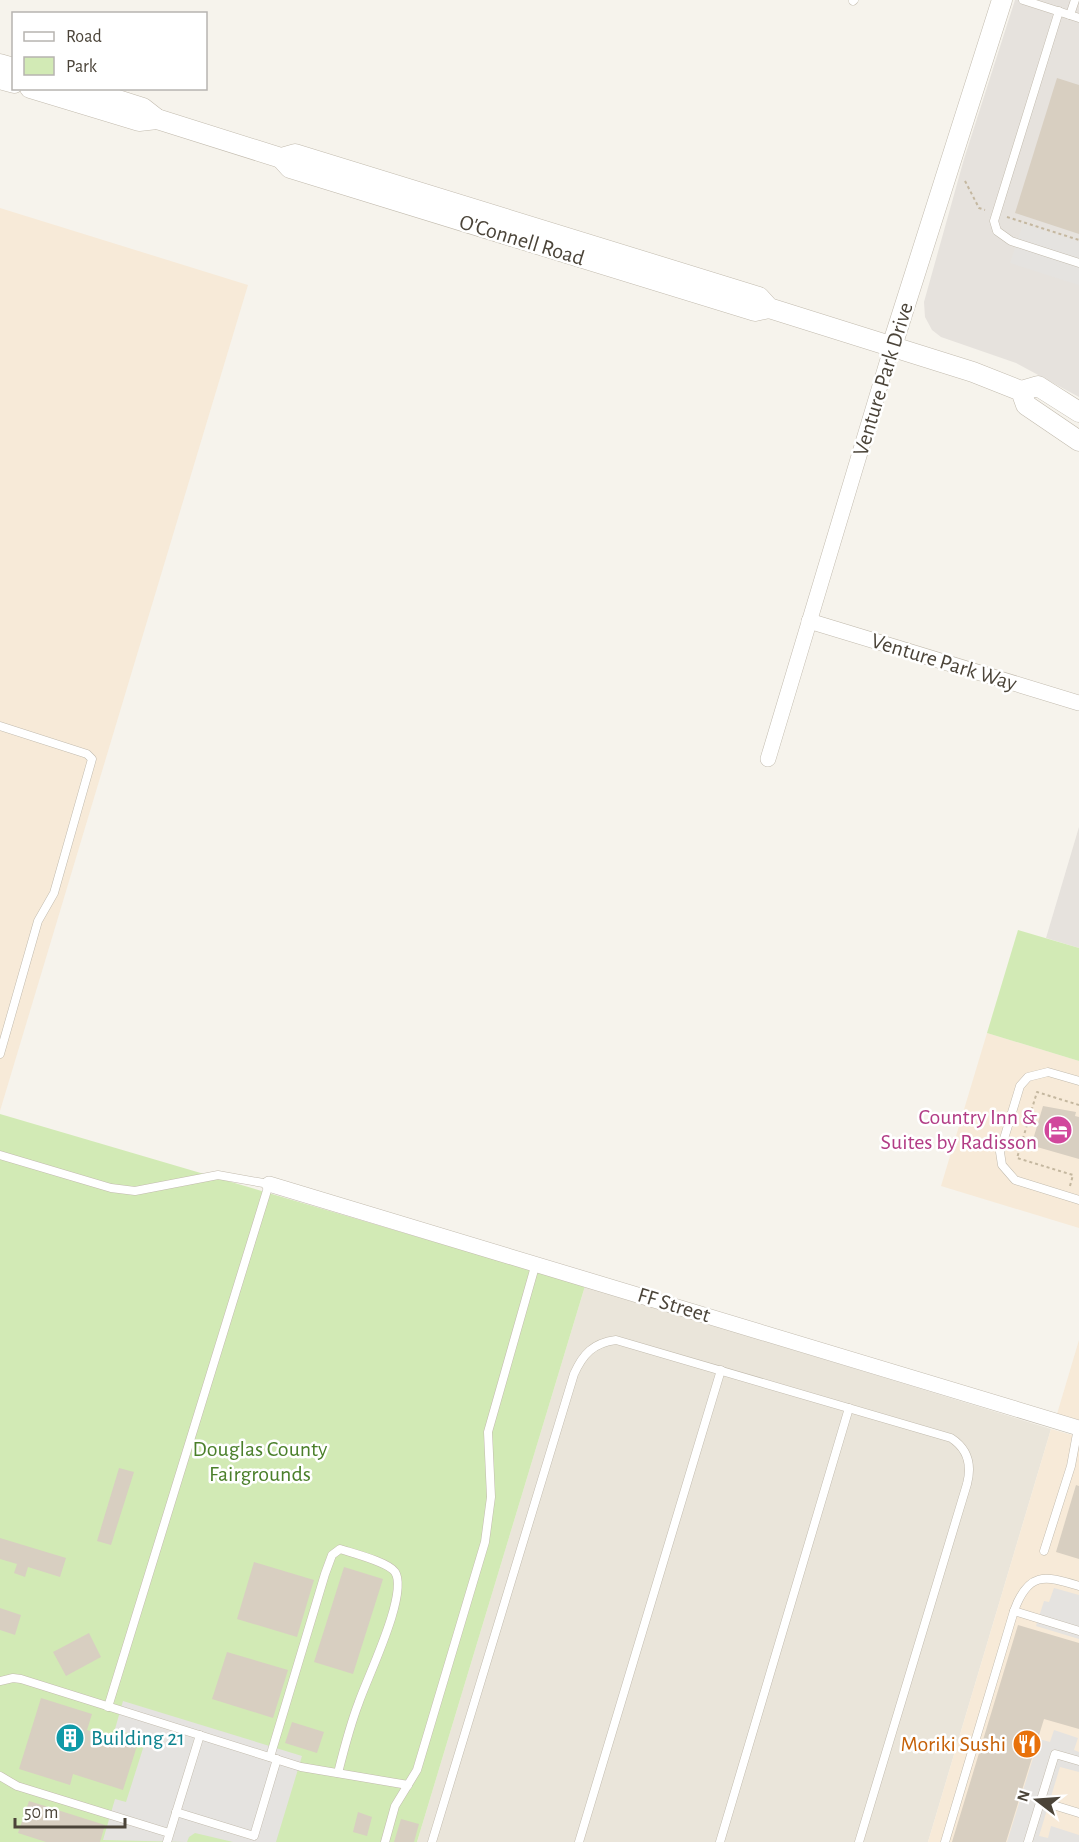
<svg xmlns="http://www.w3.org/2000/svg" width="1079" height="1842" font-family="'Alegreya Sans',sans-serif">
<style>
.residential{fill:#eae5da}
.commercial{fill:#f7ead8}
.industrial{fill:#e6e2dd}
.green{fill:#d2eab5}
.parking{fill:#e5e3e0}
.building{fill:#d8cfc1}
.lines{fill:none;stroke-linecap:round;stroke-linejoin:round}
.service-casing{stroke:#c2bbae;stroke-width:9}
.minor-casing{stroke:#c2bbae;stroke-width:16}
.tertiary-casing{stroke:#c2bbae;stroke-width:21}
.path{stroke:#c4b79f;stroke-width:2;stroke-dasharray:3 3;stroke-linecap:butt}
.service{stroke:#fff;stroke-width:8}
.minor{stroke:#fff;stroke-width:15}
.tertiary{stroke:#fff;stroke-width:20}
.labels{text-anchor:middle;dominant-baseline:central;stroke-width:5;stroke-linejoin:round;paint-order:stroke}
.street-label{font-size:22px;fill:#4b4439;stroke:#fff}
.hotel-label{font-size:22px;fill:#b23c85;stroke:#fff;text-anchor:end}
.park-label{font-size:22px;fill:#4a7f2a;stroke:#fff}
.culture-label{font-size:22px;fill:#0d838f;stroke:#fff;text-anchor:start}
.food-label{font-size:22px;fill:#c56008;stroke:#fff;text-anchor:end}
</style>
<rect width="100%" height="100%" fill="#f6f3ec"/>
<polygon class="residential" points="585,1286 1051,1429 928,1842 417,1842"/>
<g class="commercial">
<polygon points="0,208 248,285 0,1111"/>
<polygon points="987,1033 1079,1061 1079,1228 941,1186"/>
<polygon points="1079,1340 1079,1420 1057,1414"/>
<polygon points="1051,1429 1079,1437 1079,1842 928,1842"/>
</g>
<g class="industrial">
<polygon points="1015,0 1079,0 1079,397 1016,363 941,337 932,330 925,317 924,302 964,159"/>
<polygon points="1079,827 1079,948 1046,938"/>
</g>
<g class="green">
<polygon points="1018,930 1079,948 1079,1061 987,1033"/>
<polygon points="0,1114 585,1286 417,1842 0,1842"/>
</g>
<g class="parking">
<polygon points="1023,224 1079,242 1079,285 1010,263"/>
<polygon points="1054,1588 1079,1595 1079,1639 1036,1626 1044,1601 1049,1602"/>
<polygon points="123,1701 302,1756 276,1842 233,1842 195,1833 189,1837 187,1842 103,1840 115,1799 126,1802 146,1739 115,1729"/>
<polygon points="1054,1730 1078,1738 1074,1750 1079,1752 1079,1772 1060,1767 1039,1836 1048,1838 1051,1826 1079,1835 1079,1842 1007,1842 1039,1739 1050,1742"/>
</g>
<g class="building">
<polygon points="1057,78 1079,85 1079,234 1015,213"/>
<polygon points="1043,1106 1076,1112 1075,1116 1079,1117 1079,1159 1037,1147 1037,1144 1032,1143"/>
<polygon points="119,1468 134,1472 111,1545 97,1541"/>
<polygon points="1076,1485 1079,1486 1079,1559 1056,1552"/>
<polygon points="0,1538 66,1558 60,1577 28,1567 25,1577 14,1573 17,1564 0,1559"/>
<polygon points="254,1562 314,1580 297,1637 237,1619"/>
<polygon points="344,1567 383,1579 353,1674 314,1662"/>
<polygon points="0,1608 21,1615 15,1635 0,1630"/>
<polygon points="1018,1625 1079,1643 1079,1729 1044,1719 1006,1842 952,1842"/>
<polygon points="89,1633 101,1657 66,1676 53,1652"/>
<polygon points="227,1652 288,1670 273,1718 212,1699"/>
<polygon points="41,1698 92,1714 87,1730 137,1746 123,1790 73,1774 70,1785 19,1769"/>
<polygon points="292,1722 324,1732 317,1753 285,1743"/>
<polygon points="29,1801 105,1825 100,1842 46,1842 18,1833"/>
<polygon points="358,1812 372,1817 367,1836 353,1832"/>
<polygon points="401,1819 419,1824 414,1842 394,1842"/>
</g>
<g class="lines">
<g class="service-casing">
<g id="service">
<polyline points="1023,0 1079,18"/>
<polyline points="853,1 854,0"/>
<polyline points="1059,11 994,221 997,231 1011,241 1079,263"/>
<polyline points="1070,15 1075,0"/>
<polyline points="0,726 87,754 92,759 54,893 38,921 0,1054"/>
<polyline points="1079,1081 1048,1072 1028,1077 1020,1086 1000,1152 1002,1165 1015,1180 1079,1200"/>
<polyline points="0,1155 111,1188 135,1191 218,1175 269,1184 108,1707"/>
<polyline points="1044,1551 1071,1466 1078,1428"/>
<polyline points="1014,1611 1079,1631"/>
<polyline points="0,1681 13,1678 21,1679 301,1767 408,1785"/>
<path d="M270,1757l55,-183 7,-19 8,-6c12,4 48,13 55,23 14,21 -28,106 -36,130 -9,23 -15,47 -21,71"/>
<polyline points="0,1776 17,1786 169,1833"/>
<polyline points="1040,1801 1079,1813"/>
<polyline points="176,1812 254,1836 277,1759"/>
<polyline points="167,1842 200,1735"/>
<polyline points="385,1842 395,1806 417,1770 485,1542 491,1497 488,1432 536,1263"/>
<path d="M432,1842l142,-468c9,-20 19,-31 42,-34l335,98c17,11 21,27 16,46l-108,358"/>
<polyline points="579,1842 721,1370"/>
<polyline points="720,1842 849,1408"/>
<path d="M945,1842l69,-231c14,-39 30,-36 65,-25"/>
<polyline points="1028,1842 1055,1754 1079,1761"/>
</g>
</g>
<g class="minor-casing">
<g id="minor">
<polyline points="809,621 1079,703"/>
<polyline points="768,759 892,346"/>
<polyline points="269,1184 1079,1428"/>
</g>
</g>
<g class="tertiary-casing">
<g id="tertiary">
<polyline points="0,64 14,68"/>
<polyline points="0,79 14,83"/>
<polyline points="30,88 139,121 157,119"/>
<polyline points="80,88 143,108 157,119 281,158 295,154 759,297 769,308 973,372 1021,391 1026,405 1079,441"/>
<polyline points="281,158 290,168 755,311 769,308"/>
<polyline points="892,346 1002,0"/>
<polyline points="1021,391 1038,386 1079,412"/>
</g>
</g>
<g class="path">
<polyline points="965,181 979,208 985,210"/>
<polyline points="1007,217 1079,240"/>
<polyline points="1070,1186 1073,1175 1017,1158 1037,1092 1079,1105"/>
</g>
<use href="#service" class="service"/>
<use href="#minor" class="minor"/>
<use href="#tertiary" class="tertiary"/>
</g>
<defs>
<g id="hotel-disc" transform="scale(1.5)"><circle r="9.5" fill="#d1479c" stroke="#fff"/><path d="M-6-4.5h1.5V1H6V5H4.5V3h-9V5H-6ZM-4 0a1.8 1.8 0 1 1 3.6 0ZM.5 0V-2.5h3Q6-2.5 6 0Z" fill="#fff"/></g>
<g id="building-disc" transform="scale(1.5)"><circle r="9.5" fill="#0f9aa8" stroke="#fff"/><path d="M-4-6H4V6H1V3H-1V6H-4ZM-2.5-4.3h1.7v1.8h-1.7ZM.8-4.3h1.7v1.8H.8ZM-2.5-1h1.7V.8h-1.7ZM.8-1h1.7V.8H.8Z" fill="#fff"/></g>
<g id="restaurant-disc" transform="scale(1.5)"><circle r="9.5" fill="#e8710a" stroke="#fff"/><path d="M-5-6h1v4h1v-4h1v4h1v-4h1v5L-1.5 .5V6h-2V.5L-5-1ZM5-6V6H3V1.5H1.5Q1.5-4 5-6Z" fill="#fff"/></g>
</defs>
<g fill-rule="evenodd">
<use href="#hotel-disc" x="1058" y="1130"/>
<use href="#building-disc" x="70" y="1738"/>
<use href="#restaurant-disc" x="1027" y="1744"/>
</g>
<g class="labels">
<g class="street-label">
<text transform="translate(522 240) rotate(17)">O'Connell Road</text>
<text transform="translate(883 379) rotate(-73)">Venture Park Drive</text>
<text transform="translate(944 662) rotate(17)">Venture Park Way</text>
<text transform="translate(674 1305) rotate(17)">FF Street</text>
</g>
<g class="hotel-label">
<text x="1037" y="1117">Country Inn &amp;<tspan x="1037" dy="25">Suites by Radisson</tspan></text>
</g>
<g class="park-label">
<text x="260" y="1449">Douglas County<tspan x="260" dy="25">Fairgrounds</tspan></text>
</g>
<g class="culture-label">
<text x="91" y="1738">Building 21</text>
</g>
<g class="food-label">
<text x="1006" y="1744">Moriki Sushi</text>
</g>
</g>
<rect x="12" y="12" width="195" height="78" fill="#ffffff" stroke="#b7b4b0" stroke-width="1.5"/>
<rect x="24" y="32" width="30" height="9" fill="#ffffff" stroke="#b7b4b0" stroke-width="1.5"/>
<text x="66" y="42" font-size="18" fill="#4b4439">Road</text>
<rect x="24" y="57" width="30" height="18" fill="#d2eab5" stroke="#b7b4b0" stroke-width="1.5"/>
<text x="66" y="72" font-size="18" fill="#4b4439">Park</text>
<g transform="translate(1037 1800) rotate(287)" stroke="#ffffff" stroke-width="4.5" paint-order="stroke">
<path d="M0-4.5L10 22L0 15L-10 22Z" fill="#4b4439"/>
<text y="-9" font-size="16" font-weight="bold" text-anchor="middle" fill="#4b4439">N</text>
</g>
<path d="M15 1818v9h110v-9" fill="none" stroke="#4b4439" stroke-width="3"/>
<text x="24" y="1818" font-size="18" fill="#4b4439" stroke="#ffffff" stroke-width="4.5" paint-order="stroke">50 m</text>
</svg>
